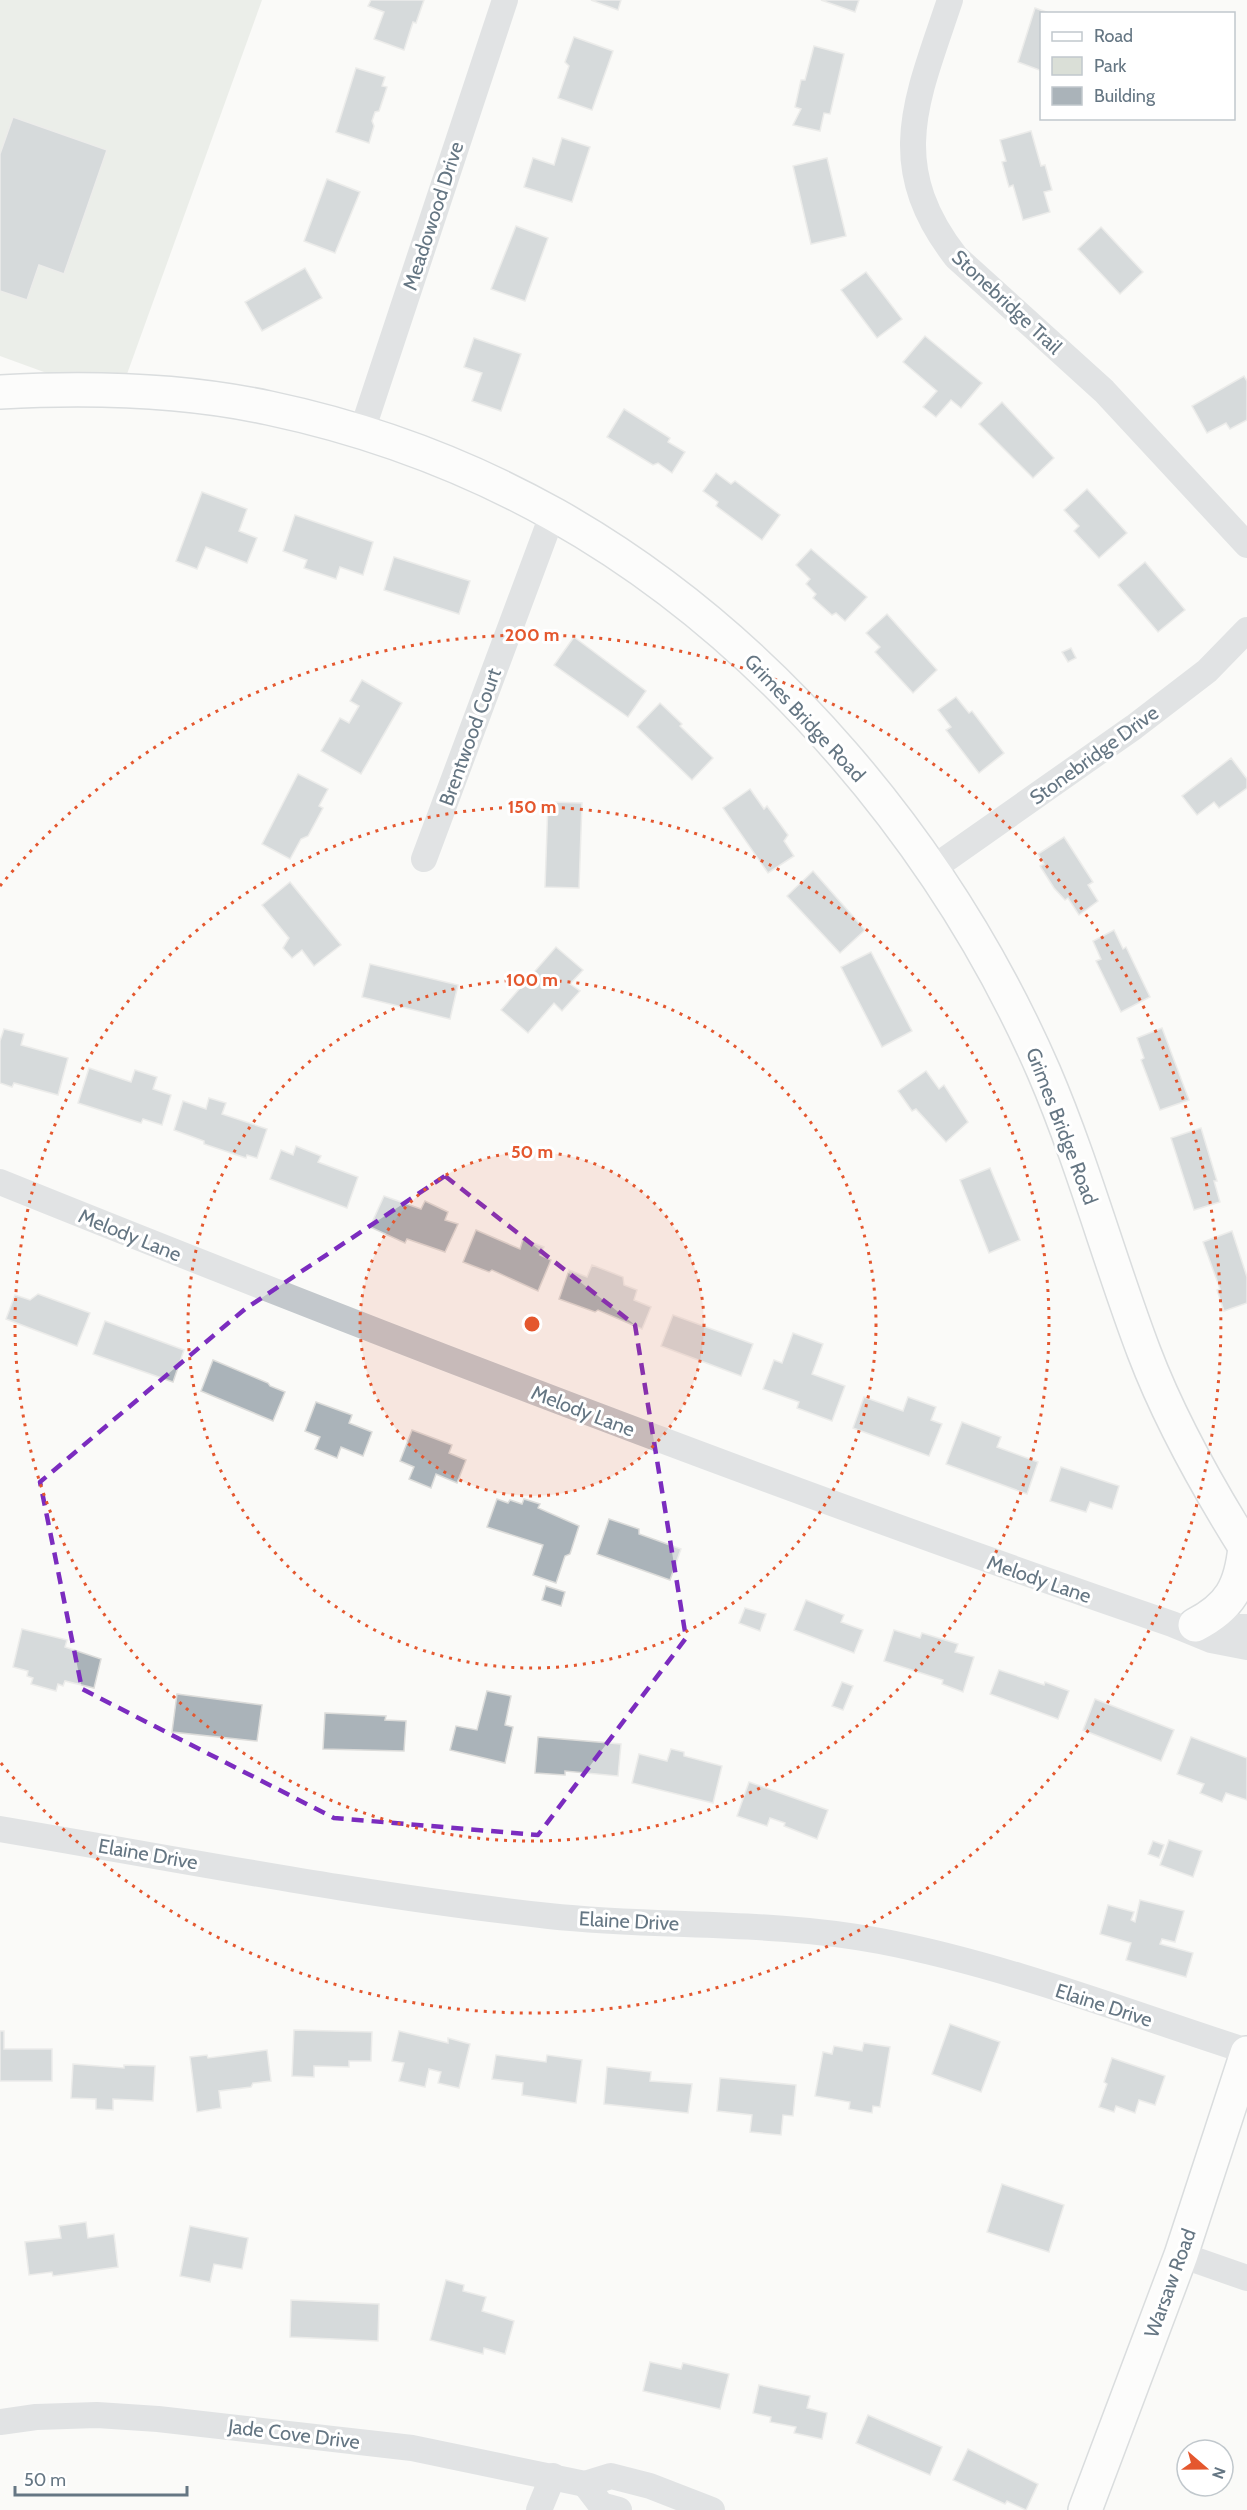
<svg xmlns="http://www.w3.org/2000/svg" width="1247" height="2510" font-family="Cabin,sans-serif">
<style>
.green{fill:#dadfd7}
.building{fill:#aab3b9;stroke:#dcdcda;stroke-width:1.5}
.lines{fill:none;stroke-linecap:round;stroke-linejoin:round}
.secondary-casing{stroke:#b3babf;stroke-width:36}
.street{stroke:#c3c8cc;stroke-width:26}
.secondary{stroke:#fff;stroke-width:33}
.marked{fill:none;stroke:#7b2cbf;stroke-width:4.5;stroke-dasharray:12 8;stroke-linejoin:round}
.ring{fill:none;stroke:#e4572e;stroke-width:3;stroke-dasharray:3 6}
.labels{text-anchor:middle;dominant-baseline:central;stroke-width:6;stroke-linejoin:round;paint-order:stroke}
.street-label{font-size:20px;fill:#657683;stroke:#fff}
.centre{fill:#e4572e;stroke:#fff;stroke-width:3}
.ring-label{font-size:18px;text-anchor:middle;font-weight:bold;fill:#e4572e;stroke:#fff;stroke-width:6;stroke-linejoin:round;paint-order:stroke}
</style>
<rect width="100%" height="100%" fill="#fafaf8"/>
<polygon class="green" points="0,0 262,0 118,399 0,356"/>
<g class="building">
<polygon points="371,0 424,0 416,23 413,22 404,50 374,39 384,12 368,6"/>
<polygon points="591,0 621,0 618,10"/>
<polygon points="821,0 859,0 855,12"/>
<polygon points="1035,8 1052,14 1042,14 1042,71 1018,62"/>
<polygon points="574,37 613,51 592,110 558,98 569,66 565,62"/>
<polygon points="814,46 844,54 830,114 824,113 820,131 793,125 801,109 795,107 801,80 805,80"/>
<polygon points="356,68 385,77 382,86 387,87 379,111 375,112 372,121 374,126 369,143 336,132"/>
<polygon points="13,117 107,150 64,274 39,265 27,300 0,291 0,154"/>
<polygon points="1031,131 1041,166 1045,165 1052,190 1044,192 1050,212 1023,220 1013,185 1009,187 1002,162 1006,161 1000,140"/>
<polygon points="562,138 590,147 572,202 524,187 533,158 554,165"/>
<polygon points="827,158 846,236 811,244 793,166"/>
<polygon points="327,179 360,192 335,253 304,241"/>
<polygon points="516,226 548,238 525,301 491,289"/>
<polygon points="1101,227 1143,272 1120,294 1078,249"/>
<polygon points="305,268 322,298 262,331 245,302"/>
<polygon points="866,272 902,319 877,338 841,290"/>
<polygon points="925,336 982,383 961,408 951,400 936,417 923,407 937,391 903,362"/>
<polygon points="474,338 521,354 501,411 472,401 482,373 464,367"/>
<polygon points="1244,376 1247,381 1247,420 1230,429 1226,423 1207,433 1192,406"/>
<polygon points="1002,402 1054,458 1033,478 979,424"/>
<polygon points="624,409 670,438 668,442 685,452 672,473 658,463 653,465 607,437"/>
<polygon points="716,473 731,484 735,481 780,515 762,540 716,506 718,502 703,491"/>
<polygon points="1087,489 1127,533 1099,558 1074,531 1079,526 1064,510"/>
<polygon points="202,492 247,509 239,531 257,538 247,563 206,547 197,569 176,561"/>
<polygon points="295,515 373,542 363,575 340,567 336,579 304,568 307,560 283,551"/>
<polygon points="811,549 867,597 845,621 836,613 832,615 813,598 816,594 806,584 810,579 796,565"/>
<polygon points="394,557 470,581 459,614 384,590"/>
<polygon points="1145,562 1185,610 1158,632 1118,585"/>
<polygon points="887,614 937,670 913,693 875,652 880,647 866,633"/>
<polygon points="574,637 646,691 628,717 554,665"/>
<polygon points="1071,648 1076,658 1068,662 1062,652"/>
<polygon points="362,680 402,703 361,774 321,751 340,718 349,723 359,706 350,701"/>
<polygon points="956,697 969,713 972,711 1004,753 979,773 946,730 951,727 938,710"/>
<polygon points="660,703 682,724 680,726 713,758 692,780 637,727"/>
<polygon points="1231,758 1247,779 1247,788 1219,808 1214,802 1197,815 1182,796"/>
<polygon points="298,774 328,789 319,806 323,808 308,836 301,839 290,859 262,844"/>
<polygon points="750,789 764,809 767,806 788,835 784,841 794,856 768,873 723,808"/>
<polygon points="548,802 582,803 579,888 545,887"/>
<polygon points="1064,837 1093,882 1088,885 1098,901 1079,915 1068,898 1065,900 1054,888 1040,866 1044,864 1038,854"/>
<polygon points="813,871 865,930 840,953 787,896"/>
<polygon points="290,882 341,945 314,966 302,950 292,958 283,948 289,938 262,905"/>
<polygon points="1114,930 1123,949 1126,947 1150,997 1121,1012 1096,961 1101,959 1093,941"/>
<polygon points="556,947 583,970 570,984 580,991 562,1011 554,1003 528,1033 501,1010"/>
<polygon points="871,952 912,1031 882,1047 841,967"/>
<polygon points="370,964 458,985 450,1019 362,997"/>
<polygon points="1162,1028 1189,1100 1160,1110 1141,1060 1144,1058 1137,1038"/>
<polygon points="4,1029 24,1034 21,1045 68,1058 58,1095 14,1083 12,1087 0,1083 0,1041"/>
<polygon points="89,1068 131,1082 135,1070 157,1077 153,1089 171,1095 162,1125 143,1119 141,1123 78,1103"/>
<polygon points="926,1071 939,1089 944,1085 968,1122 946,1142 916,1109 912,1111 898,1091"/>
<polygon points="209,1098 226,1103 222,1114 267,1129 257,1158 247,1155 246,1158 204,1144 204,1141 174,1130 183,1101 206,1109"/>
<polygon points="1201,1128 1217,1181 1214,1181 1220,1202 1194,1210 1171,1138"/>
<polygon points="296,1146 321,1156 318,1162 358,1177 347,1208 270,1179 281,1150 293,1155"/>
<polygon points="990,1168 1020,1240 989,1253 960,1180"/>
<polygon points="384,1196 421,1209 425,1201 448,1212 445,1220 458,1224 445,1252 407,1239 405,1243 370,1227"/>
<polygon points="476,1230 520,1249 523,1239 544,1247 540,1255 551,1260 538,1291 492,1270 489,1272 463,1262"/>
<polygon points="1232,1231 1247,1277 1247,1303 1224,1311 1217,1290 1220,1289 1203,1242"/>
<polygon points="592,1265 623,1277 624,1285 637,1290 634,1300 651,1307 642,1329 598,1310 595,1312 559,1299 569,1270 587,1277"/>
<polygon points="38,1294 90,1313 77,1346 6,1319 15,1295 30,1300"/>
<polygon points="673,1315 753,1344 741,1376 661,1346"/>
<polygon points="105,1321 184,1350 173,1382 93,1354"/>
<polygon points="793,1333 823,1344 812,1374 845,1386 832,1421 797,1408 799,1402 763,1389 774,1360 782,1363"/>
<polygon points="213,1360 268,1383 270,1386 285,1392 273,1421 201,1391"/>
<polygon points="864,1397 903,1411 908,1397 936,1407 931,1420 942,1424 929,1456 853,1428"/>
<polygon points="316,1402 352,1415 349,1423 372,1432 363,1456 341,1447 337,1458 315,1449 320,1437 305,1431"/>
<polygon points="962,1422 1001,1437 997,1447 1038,1462 1027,1494 946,1464"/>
<polygon points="412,1430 452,1445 449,1453 466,1460 457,1483 436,1474 431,1488 409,1479 414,1467 400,1461"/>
<polygon points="1061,1467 1119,1486 1112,1509 1090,1502 1086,1512 1050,1501"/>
<polygon points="497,1499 508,1503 510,1500 522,1504 524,1499 540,1504 538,1508 579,1526 570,1554 565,1556 556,1583 533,1575 543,1545 487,1527"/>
<polygon points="609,1519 639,1529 639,1534 681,1549 670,1580 597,1554"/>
<polygon points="546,1586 565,1592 561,1606 542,1600"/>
<polygon points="806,1600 844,1615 841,1622 863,1630 854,1653 794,1630"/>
<polygon points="745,1608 766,1614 760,1631 739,1623"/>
<polygon points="22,1629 67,1640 65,1647 101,1659 94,1688 65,1681 63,1686 58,1684 56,1691 31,1684 33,1678 27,1676 28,1671 13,1667"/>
<polygon points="894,1630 920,1638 922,1633 958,1644 955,1652 974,1657 963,1692 942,1684 943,1680 884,1661"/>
<polygon points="999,1670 1044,1685 1045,1682 1069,1691 1058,1719 990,1694"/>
<polygon points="842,1682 853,1686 843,1710 832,1706"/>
<polygon points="487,1691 511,1696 505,1725 513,1727 505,1763 450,1750 456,1726 477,1730"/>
<polygon points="177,1694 262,1705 257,1741 172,1732"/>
<polygon points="1095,1699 1174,1730 1161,1761 1083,1730"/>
<polygon points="325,1713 386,1716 385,1720 406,1721 404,1751 323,1749"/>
<polygon points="538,1737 621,1744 618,1776 565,1771 565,1775 535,1773"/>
<polygon points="1191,1737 1247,1758 1247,1800 1226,1793 1222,1802 1200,1793 1204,1784 1177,1774"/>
<polygon points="671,1749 684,1752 684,1756 722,1766 713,1803 632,1783 639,1754 667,1761"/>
<polygon points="749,1782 828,1810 817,1839 784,1826 785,1823 770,1818 767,1826 737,1816"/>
<polygon points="1169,1840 1202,1851 1193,1877 1160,1865"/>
<polygon points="1153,1841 1164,1845 1159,1858 1148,1854"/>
<polygon points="1140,1900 1184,1911 1175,1942 1162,1939 1160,1944 1193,1953 1186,1977 1126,1960 1131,1943 1100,1934 1108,1905 1134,1912 1131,1920 1135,1922"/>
<polygon points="950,2024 1000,2042 981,2092 932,2074"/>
<polygon points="294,2030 372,2032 371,2061 349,2061 349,2067 314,2066 314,2077 292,2076"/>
<polygon points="0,2031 4,2031 4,2049 52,2049 52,2081 0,2081"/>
<polygon points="399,2031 448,2043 448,2038 470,2044 459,2088 438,2083 441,2072 429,2069 425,2087 399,2081 404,2063 392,2061"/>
<polygon points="864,2043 890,2047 880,2107 873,2106 872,2113 849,2109 850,2102 815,2096 823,2052 832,2054 834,2046 862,2051"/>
<polygon points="267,2050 271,2081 253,2083 251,2087 219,2091 221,2108 197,2112 190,2057 207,2055 208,2058"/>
<polygon points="496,2055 546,2062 547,2055 582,2060 576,2103 522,2095 523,2083 492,2079"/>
<polygon points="1112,2058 1165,2076 1155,2105 1139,2100 1135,2113 1116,2106 1114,2112 1099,2107 1107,2084 1104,2082"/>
<polygon points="73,2064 124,2068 124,2065 155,2066 153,2101 113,2099 113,2110 96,2109 96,2099 71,2098"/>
<polygon points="607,2067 651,2072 650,2081 692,2084 688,2113 604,2104"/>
<polygon points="720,2078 796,2085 793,2116 783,2115 781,2135 750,2132 752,2115 717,2111"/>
<polygon points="1002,2184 1064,2205 1049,2252 987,2232"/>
<polygon points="86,2222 88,2238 114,2234 118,2267 53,2276 52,2272 29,2275 25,2242 61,2238 59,2226"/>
<polygon points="190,2226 248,2238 242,2269 214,2264 210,2282 180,2276"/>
<polygon points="446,2280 464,2285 463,2291 486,2297 482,2311 514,2321 505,2354 484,2348 483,2354 430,2340"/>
<polygon points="291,2300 379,2304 378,2341 290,2337"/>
<polygon points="650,2362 681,2369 683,2363 729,2374 720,2409 643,2391"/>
<polygon points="759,2385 810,2396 807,2408 827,2413 822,2439 794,2433 796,2427 770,2422 771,2417 753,2413"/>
<polygon points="868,2415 942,2447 930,2475 856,2443"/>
<polygon points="968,2449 1038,2484 1026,2510 1007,2501 1005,2504 953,2480"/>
</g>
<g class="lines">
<g class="secondary-casing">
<g id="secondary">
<path d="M0,392c89,-5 181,-3 269,16 99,21 197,57 286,107 215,121 391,332 489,557 39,91 65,188 100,280 25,66 66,139 103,198"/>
<path d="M1195,1625c35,-18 46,-38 50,-78"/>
<polyline points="1085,2510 1181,2255 1247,2053"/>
</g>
</g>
<g class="street">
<path d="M950,0c-33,99 -66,164 6,257l148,134 143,154"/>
<polyline points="362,431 505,0"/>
<polyline points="424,859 553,513"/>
<polyline points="932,869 1134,727 1207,671 1247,630"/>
<path d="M0,1182c387,156 777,306 1172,442l39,16 36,7"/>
<polyline points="1208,1627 1247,1627"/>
<path d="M0,1829c183,31 365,67 549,87 110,12 222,4 331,25 125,24 246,71 367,110"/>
<polyline points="1181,2255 1247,2278"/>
<polyline points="0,2422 36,2417 97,2415 158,2419 412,2448 585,2484 611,2476 650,2486 712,2510"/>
<polyline points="585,2484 601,2505 619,2510"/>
<polyline points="539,2510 553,2476"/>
</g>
<use href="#secondary" class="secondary"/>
</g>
<path d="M0 0H1247V2510H0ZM445,1176l190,149 51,313 -148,197 -204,-17 -252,-129 -42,-207 205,-173z" fill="#fafaf8" fill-opacity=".55" fill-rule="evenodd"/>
<path class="marked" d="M445,1176l190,149 51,313 -148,197 -204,-17 -252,-129 -42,-207 205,-173z"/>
<circle cx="532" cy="1324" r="172" fill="#e4572e" fill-opacity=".12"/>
<g class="ring">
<circle cx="532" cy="1324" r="172"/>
<circle cx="532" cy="1324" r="344"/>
<circle cx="532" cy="1324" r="517"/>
<path d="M0 886A689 689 0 1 1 0 1762"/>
</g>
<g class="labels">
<g class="street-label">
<text transform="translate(433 216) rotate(-72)">Meadowood Drive</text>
<text transform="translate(1007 302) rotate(43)">Stonebridge Trail</text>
<text transform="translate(805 718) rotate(47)">Grimes Bridge Road</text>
<text transform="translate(470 737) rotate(-70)">Brentwood Court</text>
<text transform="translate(1094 755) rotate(-36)">Stonebridge Drive</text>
<text transform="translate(1062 1126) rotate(69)">Grimes Bridge Road</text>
<text transform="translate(130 1235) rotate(22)">Melody Lane</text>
<text transform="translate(583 1411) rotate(21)">Melody Lane</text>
<text transform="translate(1039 1579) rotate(19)">Melody Lane</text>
<text transform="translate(148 1854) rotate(10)">Elaine Drive</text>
<text transform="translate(629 1921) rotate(3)">Elaine Drive</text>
<text transform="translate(1104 2005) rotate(18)">Elaine Drive</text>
<text transform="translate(1170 2283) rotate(-70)">Warsaw Road</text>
<text transform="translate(294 2434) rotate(7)">Jade Cove Drive</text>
</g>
</g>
<circle cx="532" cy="1324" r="9" class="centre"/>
<g class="ring-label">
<text x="532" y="641">200 m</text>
<text x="532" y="813">150 m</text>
<text x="532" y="986">100 m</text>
<text x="532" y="1158">50 m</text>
</g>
<rect x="1040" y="12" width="195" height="108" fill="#ffffff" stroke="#c1c8cd" stroke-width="1.5"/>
<rect x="1052" y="32" width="30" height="9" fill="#ffffff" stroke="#c1c8cd" stroke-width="1.5"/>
<text x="1094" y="42" font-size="18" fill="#657683">Road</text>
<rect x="1052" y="57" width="30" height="18" fill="#dadfd7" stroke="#c1c8cd" stroke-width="1.5"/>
<text x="1094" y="72" font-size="18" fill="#657683">Park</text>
<rect x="1052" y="87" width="30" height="18" fill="#aab3b9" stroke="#c1c8cd" stroke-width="1.5"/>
<text x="1094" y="102" font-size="18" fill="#657683">Building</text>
<g transform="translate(1205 2468) rotate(110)"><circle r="28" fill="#ffffff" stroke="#c1c8cd" stroke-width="1.5"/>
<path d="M0-4.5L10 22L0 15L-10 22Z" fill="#e4572e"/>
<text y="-9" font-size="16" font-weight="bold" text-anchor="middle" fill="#657683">N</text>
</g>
<path d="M15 2486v9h172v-9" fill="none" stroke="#657683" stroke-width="3"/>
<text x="24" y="2486" font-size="18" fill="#657683" stroke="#ffffff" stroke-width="4.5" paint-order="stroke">50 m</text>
</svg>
